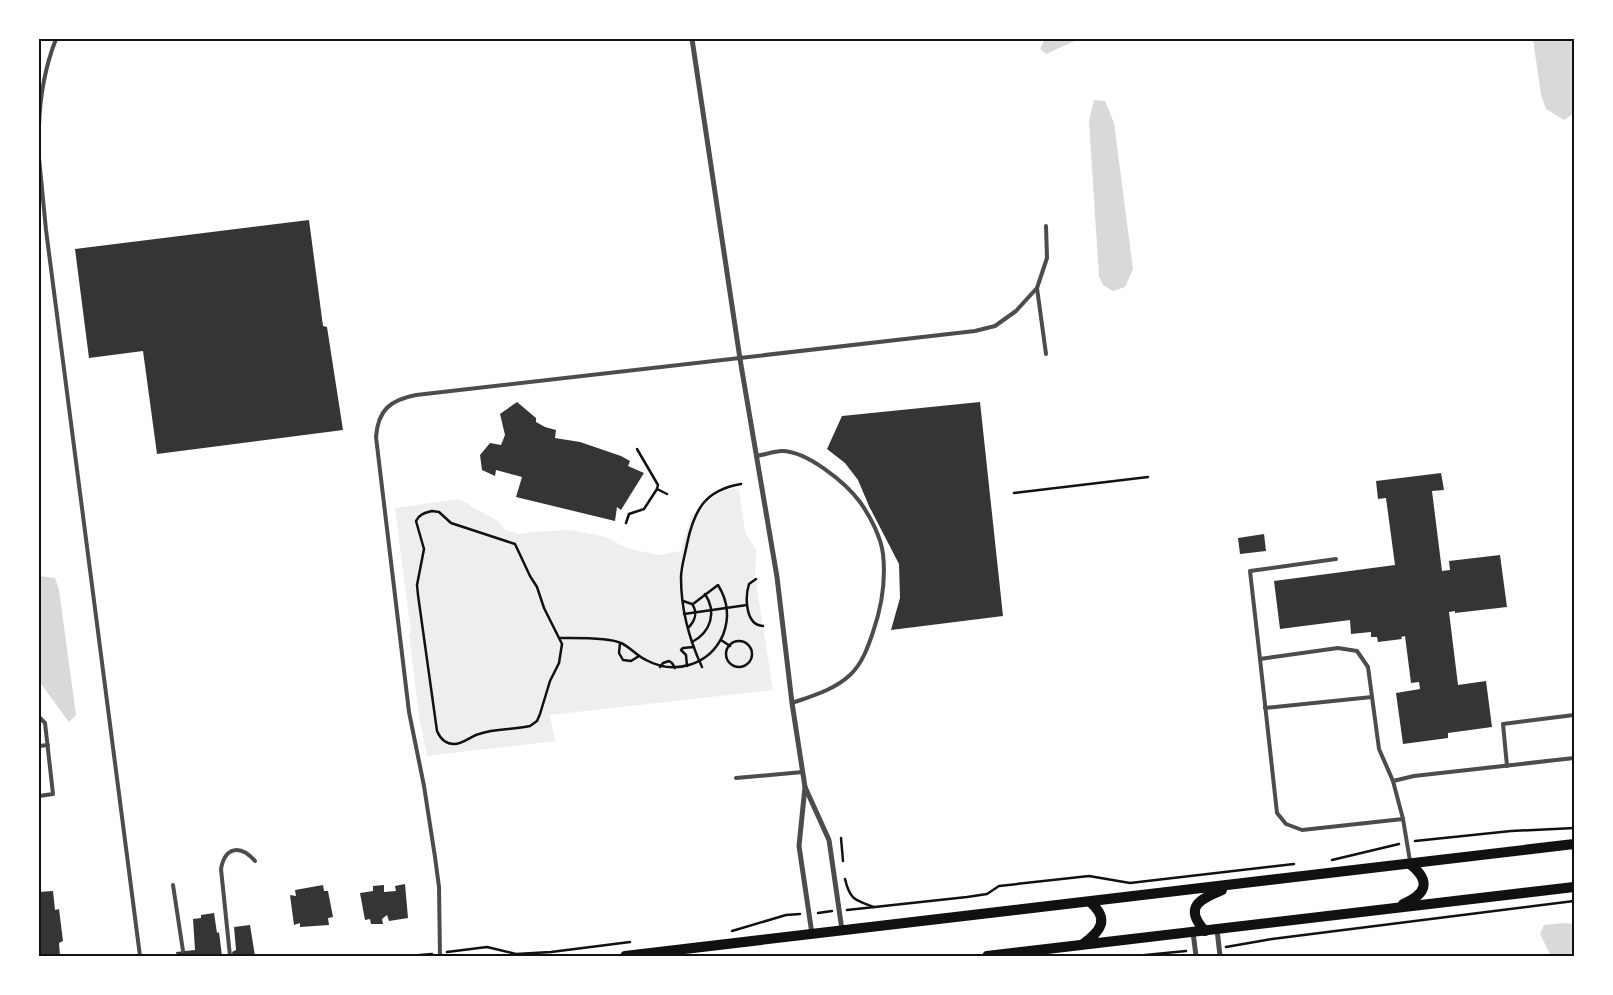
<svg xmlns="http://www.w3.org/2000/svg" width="1613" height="995" font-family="'Noto Sans',sans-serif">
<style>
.green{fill:#eee}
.water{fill:#d9d9d9}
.building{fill:#353535}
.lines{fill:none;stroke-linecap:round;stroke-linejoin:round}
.path{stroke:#111;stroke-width:2.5}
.service{stroke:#4c4c4c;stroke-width:4}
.minor{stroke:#4c4c4c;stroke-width:5}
.secondary{stroke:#111;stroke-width:10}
.neatline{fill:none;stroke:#111;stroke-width:2}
</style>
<rect width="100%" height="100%" fill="#fff"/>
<polygon class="green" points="732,488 739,489 745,532 756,550 755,575 773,690 550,715 555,741 427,756 419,716 409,634 411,633 395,508 458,499 467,503 472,507 498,521 505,530 519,534 531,532 570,530 603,536 629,549 659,555 681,551 691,516 716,495"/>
<g class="water">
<polygon points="1045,39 1079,39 1046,54 1040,49"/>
<polygon points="1533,39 1574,39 1574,113 1564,120 1546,109 1541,95"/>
<polygon points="1094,100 1105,101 1114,123 1133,269 1125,287 1113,291 1103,285 1099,276 1089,121"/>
<polygon points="39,576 55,578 59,590 76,715 69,722 39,681"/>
<polygon points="1564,923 1574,924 1574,956 1551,956 1540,934 1544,925"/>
</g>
<g class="building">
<polygon points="309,220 323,326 327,327 343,430 157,454 143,351 89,358 75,249"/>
<polygon points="517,402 536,418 536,422 545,427 556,430 555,438 580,442 621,456 630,461 628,466 644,473 621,510 617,507 615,521 516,497 522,477 496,470 495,476 482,470 480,455 490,443 501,445 505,435 500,414"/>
<polygon points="980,402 1003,616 891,630 900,598 899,564 869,506 858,480 845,463 827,449 842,416"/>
<polygon points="1441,473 1444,490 1432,491 1442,571 1450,570 1449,561 1500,555 1507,607 1455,613 1455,611 1449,612 1458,685 1486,681 1492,727 1448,733 1448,738 1403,744 1396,693 1420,689 1419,682 1411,683 1405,636 1401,637 1402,639 1378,642 1377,637 1371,637 1371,632 1351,634 1350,620 1280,629 1274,581 1395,565 1386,498 1378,499 1376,481"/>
<polygon points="1264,534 1266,551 1240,554 1238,538"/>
<polygon points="405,884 408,918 389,921 387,915 382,919 383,924 371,924 370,919 365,920 360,893 373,891 373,886 384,885 384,892 396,891 395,886"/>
<polygon points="323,885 324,891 328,891 333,917 328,918 329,925 300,927 300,923 294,925 290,895 296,896 295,890"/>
<polygon points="53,891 55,910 59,909 63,941 59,943 60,956 39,956 39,892"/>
<polygon points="214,913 217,933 219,932 222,956 177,956 176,952 195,950 193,919 201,918 201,915"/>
<polygon points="250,925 255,956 233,956 232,952 236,950 234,927"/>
</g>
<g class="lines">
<g class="path">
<polyline points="637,449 658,485 657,489"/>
<polyline points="1014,493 1148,477"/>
<path d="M432,511l7,1 12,11 64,21 15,32 7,11 7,21 18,36 -3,19 -9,18 -10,33 -3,7 -7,5c-16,4 -35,2 -51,8 -8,2 -16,10 -25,10 -9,0 -14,-6 -17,-13l-19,-136 -1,-10 7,-36 -8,-28c3,-7 9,-8 16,-10z"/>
<polyline points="626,523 629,514 644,509 657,489 667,494"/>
<path d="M756,579l-7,5c-4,13 -4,41 14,42"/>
<path d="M683,601l9,3c6,8 3,17 -4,24"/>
<polyline points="684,614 747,605"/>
<path d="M560,638c15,0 49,-1 61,5 9,4 16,13 25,17 28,15 63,6 77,-25 7,-18 5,-34 -5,-50l-25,19"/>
<polyline points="721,640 730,646"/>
<circle cx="739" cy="654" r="13"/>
<path d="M692,642c19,-10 25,-30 13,-48"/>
<polyline points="620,643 619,653 623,660 631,661 639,656"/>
<polyline points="687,666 686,655 681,650 683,648 694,647"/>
<polyline points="660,667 663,663 669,661 672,663 675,668"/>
<path d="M702,667c-13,-28 -21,-58 -21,-89 0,-11 4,-23 6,-34 7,-34 18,-54 54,-60"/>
<polyline points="841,838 843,861"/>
<polyline points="1415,841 1511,831 1574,828"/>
<polyline points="1332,860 1399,844"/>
<path d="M845,879c5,21 10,21 29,28"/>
<polyline points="847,910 967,897 987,894 999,886 1089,876 1130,883 1294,864"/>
<polyline points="818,913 832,911"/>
<polyline points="732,931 786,915 800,914"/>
<polyline points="1226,947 1272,939 1574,901"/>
<polyline points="447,952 487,947 516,954 551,952 630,942"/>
<polyline points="408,956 432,954"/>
<polyline points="1135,956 1186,951"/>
</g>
<g class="service">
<path d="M39,126c1,-31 6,-59 17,-87"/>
<polyline points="39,158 46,230 140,956"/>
<polyline points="1037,288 1046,354"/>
<path d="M756,456c8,-1 18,-5 26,-5 25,0 64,32 78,51 10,14 21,35 23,52 3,27 -1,52 -10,78 -5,15 -11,32 -23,43 -16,15 -38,21 -58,28"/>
<polyline points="1336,559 1250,571 1260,659 1338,648 1357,651 1368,667 1379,749 1393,781 1403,819 1410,861"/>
<polyline points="1260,659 1277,813 1286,824 1302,830 1403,819"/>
<polyline points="1265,708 1372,697"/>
<polyline points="39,717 45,723 53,794 39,796"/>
<polyline points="39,746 48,745"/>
<polyline points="1507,766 1503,724 1574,715"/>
<polyline points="736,778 803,772"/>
<polyline points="1393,781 1414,776 1574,758"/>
<polyline points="173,885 183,951"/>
<path d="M230,956l-9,-87c4,-22 19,-25 34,-8"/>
<path d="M440,956l-1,-69 -4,-30 -11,-71 -15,-74 -33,-275c2,-27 14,-37 40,-42l559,-64 20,-5 21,-15 21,-23 10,-30 -1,-32"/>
</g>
<g class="minor">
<polyline points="692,39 740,359 777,577 792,703 805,787 799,846 812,934"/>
<polyline points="805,787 829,840 842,930"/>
<polyline points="1217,929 1220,956"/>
<polyline points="1193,932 1196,956"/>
</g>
<g class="secondary">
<path d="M1403,904c24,-10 28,-23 7,-40"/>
<path d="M1205,931c-22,-24 -5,-32 17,-41"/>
<path d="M1083,944c18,-13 27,-25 7,-42"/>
<polyline points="625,956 1574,844"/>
<polyline points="987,956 1574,887"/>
</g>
</g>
<rect width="1613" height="995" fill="none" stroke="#ffffff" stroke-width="80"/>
<rect x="40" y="40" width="1533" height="915" class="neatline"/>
</svg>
